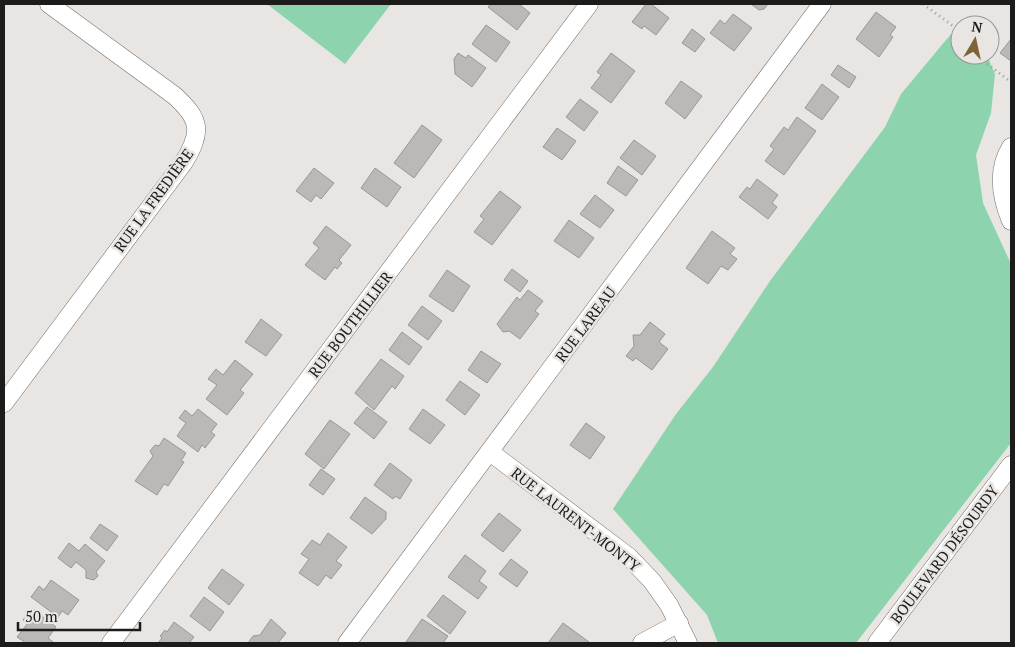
<svg xmlns="http://www.w3.org/2000/svg" width="1015" height="647" font-family="'PT Serif',serif">
<style>
.green{fill:#8cd3ae}
.building{fill:#bcb8b6;stroke:#9a9794}
.lines{fill:none;stroke-linecap:round;stroke-linejoin:round}
.minor-casing{stroke:#716d6b;stroke-width:19}
.path{stroke:#9e9b99;stroke-width:3;stroke-dasharray:1 4;stroke-linecap:butt}
.minor{stroke:#fff;stroke-width:18}
.labels{text-anchor:middle;dominant-baseline:central;stroke-width:5;stroke-linejoin:round;paint-order:stroke}
.street-label{font-size:15px;fill:#1d1c1b;stroke:#e9e5e2}
</style>
<rect width="100%" height="100%" fill="#e9e5e2"/>
<g class="green">
<polygon points="267,4 391,4 345,64"/>
<polygon points="951,34 960,40 960,55 983,55 988,58 995,74 991,113 976,155 983,203 1011,264 1011,443 856,643 718,643 707,615 613,509 676,414 713,367 770,281 885,127 901,94"/>
</g>
<g class="building">
<polygon points="491,4 519,4 530,13 517,30 488,7"/>
<polygon points="646,4 651,4 669,18 656,35 644,26 642,29 632,22"/>
<polygon points="751,4 768,4 764,9 759,10"/>
<polygon points="876,12 896,27 890,35 893,37 879,57 856,39"/>
<polygon points="733,14 752,28 734,51 710,33 720,20 725,24"/>
<polygon points="486,25 510,42 496,62 472,44"/>
<polygon points="692,29 705,39 695,52 682,43"/>
<polygon points="1011,39 1011,61 1000,53"/>
<polygon points="458,53 466,58 468,55 486,68 472,87 455,74 454,59"/>
<polygon points="611,53 635,71 611,103 591,88 601,75 597,72"/>
<polygon points="838,65 856,77 849,88 831,75"/>
<polygon points="681,81 702,96 685,119 665,103"/>
<polygon points="822,84 839,97 822,120 805,108"/>
<polygon points="580,99 598,112 584,131 566,117"/>
<polygon points="797,117 816,131 784,175 765,161 774,149 770,146 784,127 788,130"/>
<polygon points="422,125 442,140 414,178 394,163"/>
<polygon points="557,128 576,141 562,160 543,147"/>
<polygon points="634,140 656,156 642,175 620,158"/>
<polygon points="618,166 638,180 626,196 607,183"/>
<polygon points="314,168 334,183 321,199 316,195 311,202 296,191"/>
<polygon points="375,168 401,187 387,207 361,188"/>
<polygon points="757,179 778,195 772,203 777,207 768,219 739,197 747,187 750,189"/>
<polygon points="500,191 521,207 492,245 474,232 484,219 480,216"/>
<polygon points="595,195 614,210 600,228 580,214"/>
<polygon points="569,220 594,238 579,258 554,241"/>
<polygon points="326,226 351,245 339,260 342,263 337,269 335,267 325,280 305,265 319,248 313,243"/>
<polygon points="712,231 735,248 730,254 737,259 728,270 721,266 708,284 686,268"/>
<polygon points="512,269 528,281 520,292 504,280"/>
<polygon points="447,270 470,286 453,312 429,296"/>
<polygon points="528,290 543,301 535,311 539,314 520,339 509,331 503,332 497,324 517,297 520,300"/>
<polygon points="422,306 442,321 428,340 408,325"/>
<polygon points="261,319 282,335 266,356 245,342"/>
<polygon points="650,322 665,334 659,342 668,349 652,370 636,358 633,361 626,356 634,346 633,335 640,335"/>
<polygon points="402,332 422,347 409,365 389,350"/>
<polygon points="481,351 501,364 487,383 468,370"/>
<polygon points="381,359 404,376 395,389 392,386 374,410 355,393"/>
<polygon points="235,360 253,374 240,390 244,393 227,415 206,399 217,385 208,379 216,369 223,375"/>
<polygon points="460,381 480,395 465,415 446,400"/>
<polygon points="367,407 387,422 374,439 354,423"/>
<polygon points="198,409 217,424 211,432 215,435 205,448 202,445 198,452 177,436 186,423 179,418 185,410 192,416"/>
<polygon points="423,409 445,425 430,444 409,429"/>
<polygon points="330,420 350,434 324,469 305,454"/>
<polygon points="586,423 605,437 590,459 570,445"/>
<polygon points="164,438 186,453 181,461 184,462 168,486 164,484 157,495 135,481 153,456 150,451 155,445 159,446"/>
<polygon points="390,463 412,480 400,499 395,496 393,499 374,485"/>
<polygon points="321,469 335,479 323,495 309,485"/>
<polygon points="365,497 386,512 386,519 372,534 350,518"/>
<polygon points="499,513 521,530 503,552 481,535"/>
<polygon points="100,524 118,536 107,551 90,538"/>
<polygon points="328,533 347,547 336,561 342,565 331,579 326,575 318,586 299,573 309,559 301,554 312,540 320,545"/>
<polygon points="69,543 79,551 85,544 105,561 96,572 98,576 94,580 86,578 86,570 76,562 71,568 58,558"/>
<polygon points="465,555 486,571 479,581 487,587 478,599 448,577"/>
<polygon points="511,559 528,572 517,587 499,574"/>
<polygon points="222,569 244,585 229,605 208,588"/>
<polygon points="51,580 79,600 68,615 62,611 58,617 31,597 39,586 44,590"/>
<polygon points="443,595 466,612 450,634 427,616"/>
<polygon points="204,597 224,612 210,631 190,616"/>
<polygon points="32,608 56,627 48,638 53,642 52,643 26,643 17,637 28,623 23,620"/>
<polygon points="271,619 286,633 278,643 248,643 253,636 260,635"/>
<polygon points="422,619 448,636 443,643 406,642"/>
<polygon points="174,622 194,637 189,643 158,643 162,638 160,636 165,630 167,632"/>
<polygon points="563,623 589,642 588,643 548,643"/>
</g>
<g class="lines">
<g class="minor-casing">
<g id="minor">
<path d="M1011,147c-15,24 -10,50 0,74"/>
<path d="M4,403l180,-241c18,-30 17,-42 -9,-66l-126,-92"/>
<polyline points="490,452 629,557 652,581 669,605 688,643"/>
<polyline points="111,643 589,4"/>
<polyline points="347,643 822,4"/>
<polyline points="642,643 679,623"/>
<polyline points="877,643 1011,465"/>
</g>
</g>
<g class="path">
<polyline points="923,4 960,31"/>
<polyline points="960,44 960,48"/>
<polyline points="975,55 1011,82"/>
</g>
<use href="#minor" class="minor"/>
</g>
<g class="labels">
<g class="street-label">
<text transform="translate(153 200) rotate(-54)">RUE LA FREDIÈRE</text>
<text transform="translate(350 324) rotate(-53)">RUE BOUTHILLIER</text>
<text transform="translate(585 324) rotate(-53)">RUE LAREAU</text>
<text transform="translate(576 519) rotate(38)">RUE LAURENT-MONTY</text>
<text transform="translate(944 554) rotate(-53)">BOULEVARD DÉSOURDY</text>
</g>
</g>
<rect width="1015" height="647" fill="none" stroke="#1d1c1b" stroke-width="10"/>
<g transform="translate(975 40) rotate(9)"><circle r="24" fill="#e9e5e2" stroke="#979592"/>
<path d="M0-4L9 19L0 12L-9 19Z" fill="#7d6335"/>
<text y="-8" font-size="14" font-weight="bold" text-anchor="middle" fill="#1d1c1b">N</text>
</g>
<path d="M18 622v8h122v-8" fill="none" stroke="#1d1c1b" stroke-width="2.5"/>
<text x="25" y="622" font-size="15" fill="#1d1c1b" stroke="#e9e5e2" stroke-width="4" paint-order="stroke">50 m</text>
</svg>
